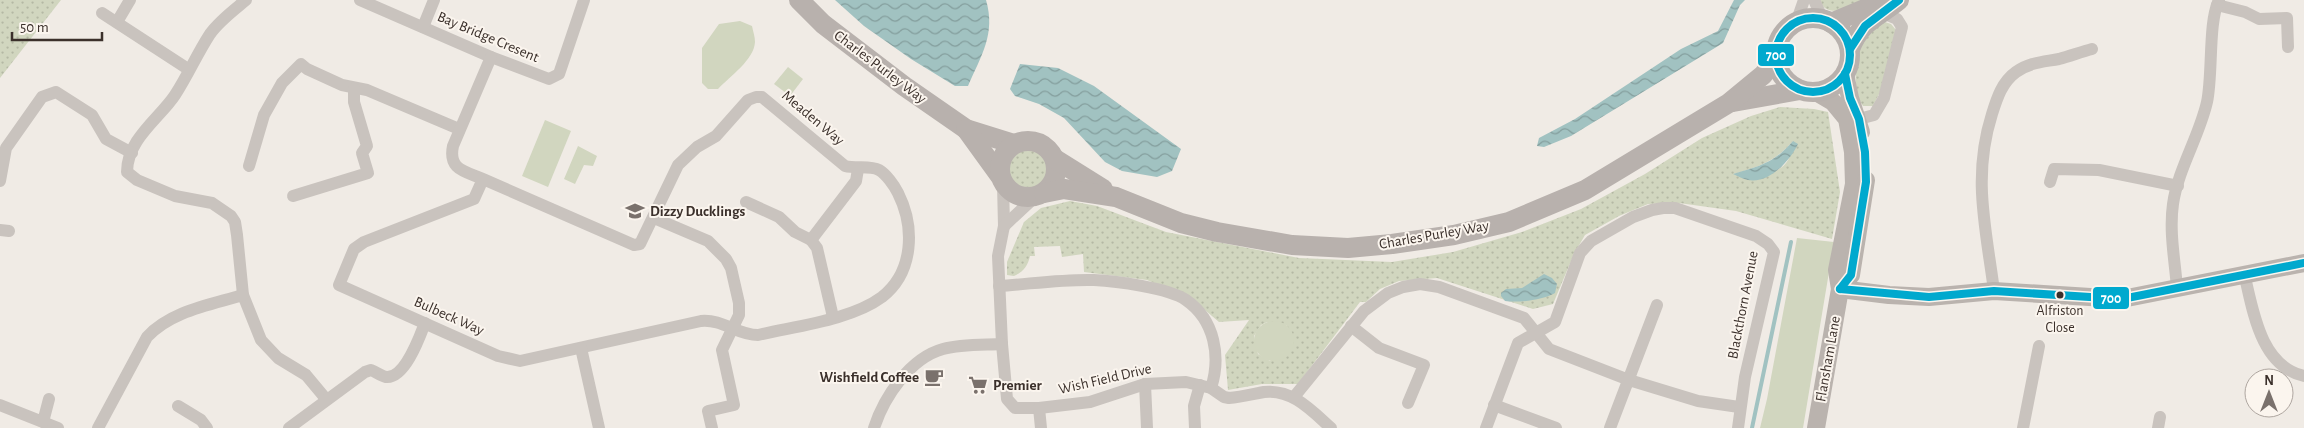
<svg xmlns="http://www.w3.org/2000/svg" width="2304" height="428" font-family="'Alegreya Sans',sans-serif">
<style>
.grass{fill:url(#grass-dots);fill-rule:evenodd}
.green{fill:#d1d6bf}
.water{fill:url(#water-waves)}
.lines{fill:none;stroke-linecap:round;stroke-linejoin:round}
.stream{stroke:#a1c2c1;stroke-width:4}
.street{stroke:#c9c3be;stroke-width:12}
.secondary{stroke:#bab3ae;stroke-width:18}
.primary{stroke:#b8b1ad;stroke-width:20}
.bus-1-casing{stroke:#fbf5ee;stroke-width:11}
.bus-1{stroke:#00a9ce;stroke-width:8}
.bus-dot{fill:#3b302b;stroke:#fbf5ee;stroke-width:2}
.labels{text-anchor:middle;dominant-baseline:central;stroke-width:4;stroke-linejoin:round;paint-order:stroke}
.bus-label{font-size:14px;fill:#3b302b;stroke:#fbf5ee}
.street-label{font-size:15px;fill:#3b302b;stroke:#fbf5ee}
.poi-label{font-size:15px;font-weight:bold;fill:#3b302b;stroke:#fbf5ee;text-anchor:start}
.line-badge{stroke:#fbf5ee;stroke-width:2}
.badge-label{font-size:14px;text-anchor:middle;font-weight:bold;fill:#fff}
</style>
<defs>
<pattern id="grass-dots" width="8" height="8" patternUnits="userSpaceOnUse" patternTransform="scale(1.25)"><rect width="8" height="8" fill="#d1d6bf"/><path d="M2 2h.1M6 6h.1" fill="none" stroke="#b4b8a4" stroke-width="1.8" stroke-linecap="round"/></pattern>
<pattern id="water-waves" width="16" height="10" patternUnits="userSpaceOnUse" patternTransform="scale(1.25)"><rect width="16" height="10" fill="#a1c2c1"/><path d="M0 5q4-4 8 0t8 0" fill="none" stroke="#849e9d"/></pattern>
</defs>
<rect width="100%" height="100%" fill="#f0ebe5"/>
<g class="grass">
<polygon points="0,0 61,0 0,78"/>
<path d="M1819,0h48c-15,6 -39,21 -48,0z"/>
<path d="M1885,22l6,2 5,6 -16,62 -7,14h-10c-11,-15 -8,-47 -1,-63 4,-7 10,-14 15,-20z"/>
<path d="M1780,107l34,2 14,3 12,80 -8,47 -96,-28 -57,-8 -31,1 -29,12 -34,19 -11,19 -21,50 -20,5 -96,-31 -38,3 -19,8 -14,13h-6l-62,82h-36l-34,6 -3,-35 24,-35 -30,2 -27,-23 -45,-19 -63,-8 -1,-18 -21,3 -2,-11 -26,1 1,9h-5c-2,10 -7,16 -16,20l-7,-1v-13l17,-40 17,-14 29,-7 27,5 69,26 133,26 93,4 61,-10 69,-20 59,-23 64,-35 57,-36 49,-22zM1793,141c-2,37 -30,33 -59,33 27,-8 40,-12 59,-33zM1267,322l19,3 7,12 -23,24 -12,-7 -4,-18 7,-11z"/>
<circle cx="1028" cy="168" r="20"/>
</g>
<g class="green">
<path d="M740,21l12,5c1,5 3,11 3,16 -1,18 -25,34 -37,47h-10l-6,-6v-35l17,-24z"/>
<polygon points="788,67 803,79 790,96 774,84"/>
<polygon points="545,120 571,131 548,187 522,176"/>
<polygon points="578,146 597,156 593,166 584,165 575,184 564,179"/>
<polygon points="1797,238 1834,242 1803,428 1760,428 1767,399"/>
<circle cx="1274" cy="341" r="20"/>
</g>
<g class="water">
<path d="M835,0h151c10,34 -5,56 -18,86h-13l-44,-27 -47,-33z"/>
<polygon points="1734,0 1745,0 1740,5 1723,43 1571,136 1544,147 1537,146 1539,138 1575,119 1681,49 1718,31"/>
<polygon points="1020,64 1058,68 1094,86 1181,149 1172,171 1157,177 1122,171 1105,162 1064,118 1039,104 1015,96 1010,89"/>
<path d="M1793,141l5,3c-8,17 -29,40 -50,36 -5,-1 -10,-4 -15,-6 27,-8 41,-11 60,-33z"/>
<path d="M1544,274l8,4 5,6 -2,9c-12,7 -37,10 -50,8l-4,-5v-3l5,-4 16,-1z"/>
</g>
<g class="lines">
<polyline class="stream" points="1752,428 1791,242"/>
<g class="street">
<path d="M246,0c-12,10 -27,21 -36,34 -13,20 -22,41 -35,61 -15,23 -48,44 -48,77l10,8 38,16 37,7 19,13 4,6 2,13 6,60 18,45 17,18 28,17 20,24"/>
<polyline points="360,0 491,57 549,79 559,74 584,0"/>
<polyline points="1814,0 1823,20"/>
<polyline points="2217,5 2245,12 2259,19 2287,18 2288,47"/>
<polyline points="102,13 188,69"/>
<polyline points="117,22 130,0"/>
<polyline points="1796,23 1804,0"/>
<polyline points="423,27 434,0"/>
<polyline points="1859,119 1874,115 1884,98 1902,27 1897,19 1883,13"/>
<polyline points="249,166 264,115 282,83 301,64 307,69 342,85 367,90 459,129"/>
<path d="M483,179l-9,20 -110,43 -10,7 -15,36 159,71 22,5 181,-40c22,-2 36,14 57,14 38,-9 93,-15 124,-38 32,-25 33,-70 16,-104 -4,-8 -12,-19 -19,-23 -9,-5 -23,-1 -34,-4l-83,-69h-6l-8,3 -32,36 -19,11 -19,18 -38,79 -6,1 -151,-66c-18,-8 -35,-9 -30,-33l38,-89"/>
<polyline points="0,181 6,148 42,97 56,92 92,115 106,139 132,153"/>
<polyline points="2050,182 2054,169 2099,170 2178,186"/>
<path d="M1003,184l1,42 -6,30 4,88 5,55 8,9h24l51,-6 55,-18 41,-2 25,6 13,9 5,1c12,-1 24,-4 35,-6 29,-3 48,19 67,36"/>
<polyline points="293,196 368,173 362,153 367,146 354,102 354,89"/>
<polyline points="746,202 779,217 795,232 811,240"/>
<polyline points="654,218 708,241 726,259 731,268 739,303 739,315 722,350 734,405 708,411 712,428"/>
<polyline points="1004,226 1035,197"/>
<polyline points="0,230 9,231"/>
<path d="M2244,273c9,37 16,93 60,103"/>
<path d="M999,286c31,-2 64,-7 95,-6 21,1 75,8 92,20 29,20 35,57 25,88"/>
<path d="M2177,288c-2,-27 -8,-56 -4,-84 5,-35 26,-67 34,-102 6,-28 1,-80 12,-102"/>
<path d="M1994,291c-8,-63 -22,-114 -2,-177 5,-16 10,-32 24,-42 14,-10 28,-10 43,-13 11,-3 22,-7 33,-10"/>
<polyline points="833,317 817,248 811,240 856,181 858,169"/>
<polyline points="1351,326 1379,348 1424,365 1408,403"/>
<polyline points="581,348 599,428"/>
<polyline points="1145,384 1147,428"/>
<polyline points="1294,397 1364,311 1388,293 1403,287 1420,284 1439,287 1524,318 1549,349 1629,380 1698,401 1739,407"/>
<polyline points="0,405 58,428"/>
<polyline points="1494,405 1556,428"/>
<polyline points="178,406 201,420 207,428"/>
<polyline points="1039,408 1041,428"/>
<polyline points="43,422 49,399"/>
<path d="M98,428l49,-91c24,-26 63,-32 96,-42"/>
<path d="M289,428l76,-56 6,-2c5,2 10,6 15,7 19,2 34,-41 39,-54"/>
<path d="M874,428c10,-31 36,-70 69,-79 18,-5 40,-4 59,-5"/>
<polyline points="1195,428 1194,406 1200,385"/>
<polyline points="1486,428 1518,343 1555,322 1580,253 1591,241 1633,217 1652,210 1663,208 1675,208 1756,236 1768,244 1774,252 1745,377 1738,428"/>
<polyline points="1610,428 1657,305"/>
<polyline points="2023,428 2039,346"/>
<polyline points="2158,428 2160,417"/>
</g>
<g class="secondary">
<polyline points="1845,74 1850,98 1861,132"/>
<polyline points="1816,92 1833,102 1847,119 1853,152 1854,184 1837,270 1840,289 1816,428"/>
<polyline points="1840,289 1889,295 1929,297 1994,291 2122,299 2304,263"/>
<polyline points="1840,289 1851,275 1866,180"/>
</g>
<g class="primary">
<polyline points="799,0 823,24 904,86 966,129 1014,144"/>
<circle cx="1813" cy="55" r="37"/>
<polyline points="1831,23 1872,6 1879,0"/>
<path d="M1850,49c11,-28 27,-31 49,-49"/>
<polyline points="1733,102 1800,90"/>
<polyline points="966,129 1000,176"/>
<circle cx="1028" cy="169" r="28"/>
<polyline points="1055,159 1103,189"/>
<polyline points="1044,193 1064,189 1116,197 1181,223 1217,232 1292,245 1348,248 1392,244 1454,235 1509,222 1585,190 1729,103 1763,75 1776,59"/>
</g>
<g class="bus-1-casing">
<g id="bus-1">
<circle cx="1813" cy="55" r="37"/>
<polyline points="1850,49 1865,26 1899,0"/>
<polyline points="1840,289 1929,297 1994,291 2122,299 2304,263"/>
<polyline points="1840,289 1851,275 1866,182 1865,152 1859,119 1850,98 1845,74"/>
</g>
</g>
<use href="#bus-1" class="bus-1"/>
</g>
<defs>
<g id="school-bare" transform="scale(1.5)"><path d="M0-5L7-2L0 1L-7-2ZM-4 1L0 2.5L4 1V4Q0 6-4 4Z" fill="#7a716c" stroke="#fbf5ee" stroke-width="2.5" paint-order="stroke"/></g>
<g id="cafe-bare" transform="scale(1.5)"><path d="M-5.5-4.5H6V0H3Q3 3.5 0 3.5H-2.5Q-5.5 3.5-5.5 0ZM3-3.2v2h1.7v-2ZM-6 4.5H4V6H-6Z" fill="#7a716c" stroke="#fbf5ee" stroke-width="2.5" paint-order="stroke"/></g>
<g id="supermarket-bare" transform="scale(1.5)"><path d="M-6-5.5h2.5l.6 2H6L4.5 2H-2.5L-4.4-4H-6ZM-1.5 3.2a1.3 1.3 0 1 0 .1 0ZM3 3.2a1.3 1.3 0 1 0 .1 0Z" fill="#7a716c" stroke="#fbf5ee" stroke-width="2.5" paint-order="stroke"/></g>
</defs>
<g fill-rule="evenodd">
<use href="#school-bare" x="635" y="211"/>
<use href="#cafe-bare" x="934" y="377"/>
<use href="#supermarket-bare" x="978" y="385"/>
</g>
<circle class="bus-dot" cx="2060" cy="295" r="4.5"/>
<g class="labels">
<g class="bus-label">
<text x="2060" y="311">Alfriston<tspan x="2060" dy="17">Close</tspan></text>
</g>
<g class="street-label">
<text transform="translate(488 37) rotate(23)">Bay Bridge Cresent</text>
<text transform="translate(880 67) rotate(37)">Charles Purley Way</text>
<text transform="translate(813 118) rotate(40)">Meaden Way</text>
<text transform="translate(1434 235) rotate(-10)">Charles Purley Way</text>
<text transform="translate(1743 305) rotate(-79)">Blackthorn Avenue</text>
<text transform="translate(449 316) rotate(24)">Bulbeck Way</text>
<text transform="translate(1828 359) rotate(-80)">Flansham Lane</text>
<text transform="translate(1105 379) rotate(-13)">Wish Field Drive</text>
</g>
<g class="poi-label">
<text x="650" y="211">Dizzy Ducklings</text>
<text x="919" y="377" text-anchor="end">Wishfield Coffee</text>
<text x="993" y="385">Premier</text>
</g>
</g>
<g class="line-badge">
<rect x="1757" y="43" width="38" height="24" rx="5" fill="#00a9ce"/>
<rect x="2092" y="286" width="38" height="24" rx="5" fill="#00a9ce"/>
</g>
<g class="badge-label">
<text x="1776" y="60">700</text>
<text x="2111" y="303">700</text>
</g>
<g transform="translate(2269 393)"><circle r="24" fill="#fbf5ee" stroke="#aea6a0"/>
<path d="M0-4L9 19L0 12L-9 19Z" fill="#7a716c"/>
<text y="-8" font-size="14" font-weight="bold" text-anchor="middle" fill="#3b302b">N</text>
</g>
<path d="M12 32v8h90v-8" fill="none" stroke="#3b302b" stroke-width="2.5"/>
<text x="20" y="32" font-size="15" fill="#3b302b" stroke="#fbf5ee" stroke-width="4" paint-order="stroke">50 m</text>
</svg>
